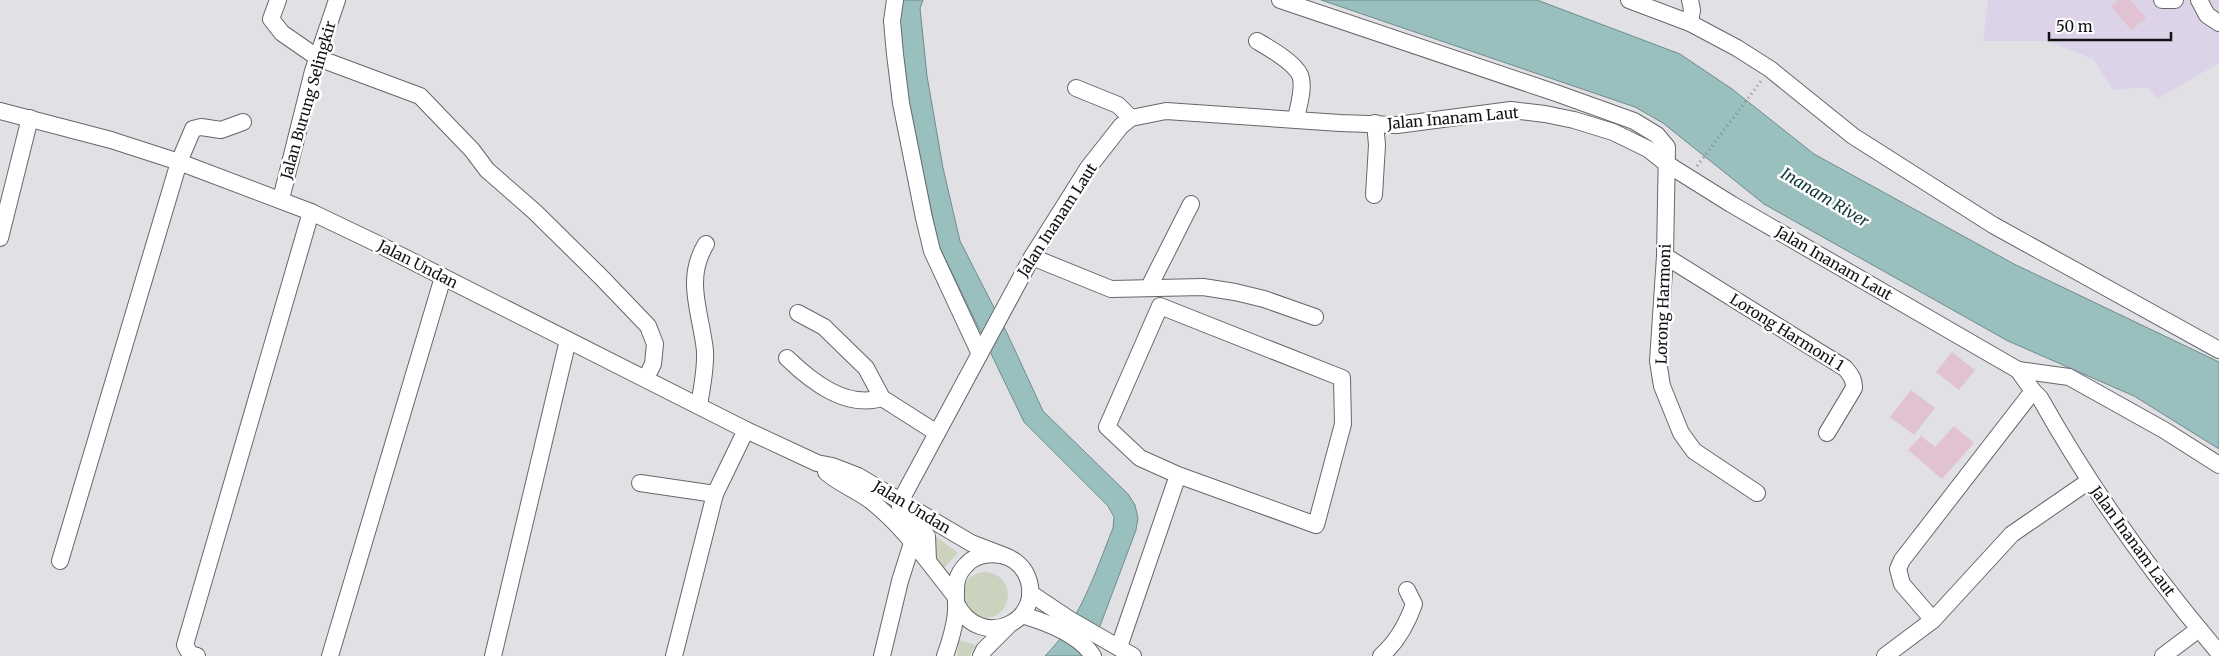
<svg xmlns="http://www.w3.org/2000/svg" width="2219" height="656" font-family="Merriweather,serif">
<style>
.commercial{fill:#dcd3e9}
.green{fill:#cbd3be}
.water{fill:#99bfbf;stroke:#708b8b}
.building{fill:#e1c2d2}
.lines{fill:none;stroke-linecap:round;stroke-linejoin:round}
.minor-casing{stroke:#66676a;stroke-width:18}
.path{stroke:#8a8a8d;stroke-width:3;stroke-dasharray:1 4;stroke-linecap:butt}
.minor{stroke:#fff;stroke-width:16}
.labels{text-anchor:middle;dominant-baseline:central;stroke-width:5;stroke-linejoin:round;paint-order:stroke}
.street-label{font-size:15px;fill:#111213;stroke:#fff}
.water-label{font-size:16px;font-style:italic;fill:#0f3536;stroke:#fff}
</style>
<rect width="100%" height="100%" fill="#e1e1e5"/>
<polygon class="commercial" points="1988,0 2219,0 2219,63 2158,99 2147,87 2113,90 2093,59 2047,41 1983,41"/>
<g class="green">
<polygon points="906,514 958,553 944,568 930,544"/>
<circle cx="985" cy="595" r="23"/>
<polygon points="959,640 976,645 969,656 957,656"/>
</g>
<g class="water">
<path d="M902,0h21l-3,8 7,68 16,92 17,73 47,92 36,78 85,83 7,11 3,13 -2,12 -36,96 -20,30h-35c35,-35 50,-83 68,-128l1,-11 -6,-11 -84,-84 -85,-176 -30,-138 -10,-82z"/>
<polygon points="1321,0 1537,0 1680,54 1732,89 1814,154 2014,264 2219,362 2219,449 2134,396 2008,341 1764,204 1663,123 1635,107"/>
</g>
<g class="building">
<polygon points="2118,0 2130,0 2146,18 2131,30 2111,6"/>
<polygon points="1952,352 1975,370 1959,390 1936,372"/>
<polygon points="1911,390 1935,408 1914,435 1890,417"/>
<polygon points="1954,426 1974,443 1942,479 1908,450 1921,436 1935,447"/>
</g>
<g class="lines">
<g class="minor-casing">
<g id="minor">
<polyline points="278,0 271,19 282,33 318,58 420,96 472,150 487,170 535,212 601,277 648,326 655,344 653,364 646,378"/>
<polyline points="895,0 892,21 895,54 901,103 924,218 932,251 979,352"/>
<polyline points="1280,0 1556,93 1634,121 1657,135 1667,147 1665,256 1658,361 1662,386 1681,433 1694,451 1757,493"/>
<polyline points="1629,0 1690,23 1737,48 1770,69 1853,136 1993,225 2219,350"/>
<polyline points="1690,0 1692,10 1690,23"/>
<polyline points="2162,0 2175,0"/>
<polyline points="2199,0 2207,15 2219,23"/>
<path d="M1257,41c12,7 37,21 43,34 5,12 -2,32 -4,44"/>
<polyline points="1076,88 1118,105 1131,118"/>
<polyline points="0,111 111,140 179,162 311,212 380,245 746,430 817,463 832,466 858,476 971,543 1005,556"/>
<polyline points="1374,195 1377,145 1375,123"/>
<polyline points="281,199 313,71 337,0"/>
<polyline points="0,238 30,118"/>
<path d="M1665,256l180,112c6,7 9,11 9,20l-27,45"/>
<polyline points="1032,257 1111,289 1203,287 1235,292 1264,299 1315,317"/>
<polyline points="1149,287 1191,204"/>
<polyline points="798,313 824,327 866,368 882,398 937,433"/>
<path d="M787,358c25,24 59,51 95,40"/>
<polyline points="2018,370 2069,377 2164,430 2219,465"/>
<path d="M699,405c3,-18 7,-36 6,-54 -4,-39 -21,-71 1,-107"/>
<path d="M826,472c13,12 31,18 45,29 33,26 58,62 84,95"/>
<polyline points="640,483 715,494"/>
<polyline points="60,561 179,162 193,129 201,127 221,130 243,122"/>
<path d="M928,561l-1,-25 -25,-25 -2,-5 1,-6 131,-243 56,-89 33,-42 10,-8 35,-7 174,12 57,2 114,-15 34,4 29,6 39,12 35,17 19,15 64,40 287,166 15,21 7,7c51,91 111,175 179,255"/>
<polyline points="1030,593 1069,619 1133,656"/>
<path d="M1022,615c24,7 57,19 71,41"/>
<polyline points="1933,620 1902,584 1898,569 1902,560 2033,391"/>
<polyline points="1119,647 1178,475 1140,458 1107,427 1160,306 1342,378 1343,424 1316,525 1178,475"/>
<polyline points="197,656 190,654 185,645 311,212"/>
<polyline points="330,656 443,277"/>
<polyline points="493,656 568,340"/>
<polyline points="674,656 715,494 746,430"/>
<polyline points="882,656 900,581 912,543"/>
<path d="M945,656c5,-14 12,-38 11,-53 0,-15 -2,-26 10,-38 9,-10 22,-12 35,-10 10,2 19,9 24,17 25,47 -44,82 -69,31"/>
<polyline points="981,656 984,650 1008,626"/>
<path d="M1381,656c17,-15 26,-32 33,-52l-7,-14"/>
<polyline points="1885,656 1933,620 2012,534 2089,481"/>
<polyline points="2163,656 2199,629"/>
</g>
</g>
<polyline class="path" points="1697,166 1761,81"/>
<use href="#minor" class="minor"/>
</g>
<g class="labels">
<g class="street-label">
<text transform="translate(308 100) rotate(-74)">Jalan Burung Selingkir</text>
<text transform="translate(1453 118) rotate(-5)">Jalan Inanam Laut</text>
<text transform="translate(1057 220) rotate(-57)">Jalan Inanam Laut</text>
<text transform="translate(1834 263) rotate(30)">Jalan Inanam Laut</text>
<text transform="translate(418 264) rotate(27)">Jalan Undan</text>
<text transform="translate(1663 304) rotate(-88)">Lorong Harmoni</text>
<text transform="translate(1787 332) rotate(32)">Lorong Harmoni 1</text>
<text transform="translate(912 507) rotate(31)">Jalan Undan</text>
<text transform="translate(2133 541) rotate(54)">Jalan Inanam Laut</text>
</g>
<g class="water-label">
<text transform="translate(1825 197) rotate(31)">Inanam River</text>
</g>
</g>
<path d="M2049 32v8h122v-8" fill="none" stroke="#111213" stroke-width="2.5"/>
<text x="2056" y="32" font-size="15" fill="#111213" stroke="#ffffff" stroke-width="4" paint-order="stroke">50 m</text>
</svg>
